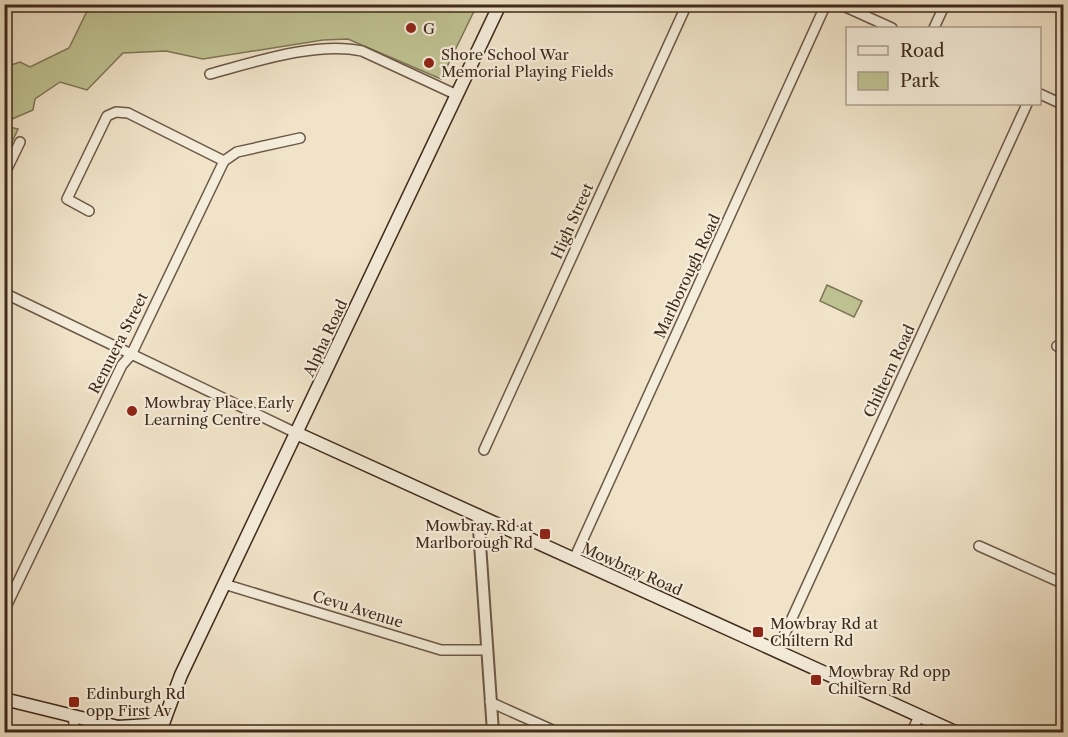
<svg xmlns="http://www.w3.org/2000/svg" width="1068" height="737" font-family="'Libre Caslon Text',serif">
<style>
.green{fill:#bfc292;stroke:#7f7657;stroke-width:1.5}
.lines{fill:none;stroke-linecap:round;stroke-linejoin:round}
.minor-casing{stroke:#6b5847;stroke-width:12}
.tertiary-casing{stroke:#6b5847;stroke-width:14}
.secondary-casing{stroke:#3f2a1c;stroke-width:15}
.minor{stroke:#f5eddb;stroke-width:9}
.tertiary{stroke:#f5eddb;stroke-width:10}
.secondary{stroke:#f5eddb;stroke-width:12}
.poi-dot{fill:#8f2418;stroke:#f5eddb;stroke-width:2}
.labels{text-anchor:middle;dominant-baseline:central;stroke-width:4.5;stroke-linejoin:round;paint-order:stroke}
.poi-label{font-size:15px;fill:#3f2a1c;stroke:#f5eddb;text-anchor:start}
.street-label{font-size:15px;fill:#3f2a1c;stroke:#f5eddb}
</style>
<rect width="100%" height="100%" fill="#f0e3c8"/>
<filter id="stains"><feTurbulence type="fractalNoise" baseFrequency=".00333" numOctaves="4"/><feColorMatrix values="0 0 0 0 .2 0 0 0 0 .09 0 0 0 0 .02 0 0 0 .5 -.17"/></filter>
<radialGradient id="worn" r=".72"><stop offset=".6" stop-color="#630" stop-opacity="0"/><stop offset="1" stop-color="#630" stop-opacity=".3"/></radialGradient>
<g class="green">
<polygon points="90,5 90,4 477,5 441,79 348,39 323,40 203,59 166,51 123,53 87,90 60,82 35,99 33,110 5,122 5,67 20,62 30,67 69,48"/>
<polygon points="5,126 18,129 11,144 5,146"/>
<polygon points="827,285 862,301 854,317 820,301"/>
</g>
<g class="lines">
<g class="minor-casing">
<g id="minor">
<polyline points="839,4 892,28"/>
<polyline points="934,28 945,4"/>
<path d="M210,74c44,-12 107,-33 152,-23l95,44"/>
<polyline points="1040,94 1064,105"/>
<polyline points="4,175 20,142"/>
<polyline points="89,211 67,199 107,116 116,112 128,113 224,161"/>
<polyline points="4,293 296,433"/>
<polyline points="1057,346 1064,349"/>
<polyline points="484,450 687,4"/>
<polyline points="979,546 1064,584"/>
<polyline points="574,559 826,4"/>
<polyline points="224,584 441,650 486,650"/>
<polyline points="4,611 122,365 131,355 224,161 237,152 300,138"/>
<polyline points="777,651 1027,104"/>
<polyline points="490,702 557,732"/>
<polyline points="73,716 75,732"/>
<polyline points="912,732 919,716"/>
</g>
</g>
<g class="tertiary-casing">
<polyline id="tertiary" points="478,515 493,732"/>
</g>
<g class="secondary-casing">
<g id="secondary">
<polyline points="296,433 955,732"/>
<polyline points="4,699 118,727 128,732"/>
<polyline points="118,727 150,725 165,717"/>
<polyline points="158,732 161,729 181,675 500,4"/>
</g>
</g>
<use href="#minor" class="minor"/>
<use href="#tertiary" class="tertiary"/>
<use href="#secondary" class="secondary"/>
</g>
<g class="poi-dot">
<circle cx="411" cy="28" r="6"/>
<circle cx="429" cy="63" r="6"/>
<circle cx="132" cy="411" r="6"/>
<rect x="539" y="528" width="12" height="12" rx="3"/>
<rect x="752" y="626" width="12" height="12" rx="3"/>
<rect x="810" y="674" width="12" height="12" rx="3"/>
<rect x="68" y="696" width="12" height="12" rx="3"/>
</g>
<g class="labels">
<g class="poi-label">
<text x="423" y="28">G</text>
<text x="441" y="54">Shore School War<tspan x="441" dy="17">Memorial Playing Fields</tspan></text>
<text x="144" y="402">Mowbray Place Early<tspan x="144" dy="17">Learning Centre</tspan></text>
<text x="533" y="525" text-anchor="end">Mowbray Rd at<tspan x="533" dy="17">Marlborough Rd</tspan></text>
<text x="770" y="623">Mowbray Rd at<tspan x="770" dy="17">Chiltern Rd</tspan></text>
<text x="828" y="671">Mowbray Rd opp<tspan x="828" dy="17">Chiltern Rd</tspan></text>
<text x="86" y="693">Edinburgh Rd<tspan x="86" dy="17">opp First Av</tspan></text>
</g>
<g class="street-label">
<text transform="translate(572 221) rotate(-66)">High Street</text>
<text transform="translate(687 276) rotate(-65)">Marlborough Road</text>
<text transform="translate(325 338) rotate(-65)">Alpha Road</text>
<text transform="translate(118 343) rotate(-63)">Remuera Street</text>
<text transform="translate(889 371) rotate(-65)">Chiltern Road</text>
<text transform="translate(632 569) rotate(24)">Mowbray Road</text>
<text transform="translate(358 609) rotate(17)">Cevu Avenue</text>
</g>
</g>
<rect width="1068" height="737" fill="none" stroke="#f0e3c8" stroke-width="24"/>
<rect x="6" y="6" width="1056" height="725" fill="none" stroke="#3f2a1c" stroke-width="3"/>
<rect x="12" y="12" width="1044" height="713" fill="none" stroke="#3f2a1c" stroke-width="1.5"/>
<rect x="846" y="27" width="195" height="78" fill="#f5eddb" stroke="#ac9f8f" stroke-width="1.5"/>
<rect x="858" y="46" width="30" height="9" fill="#f5eddb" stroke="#ac9f8f" stroke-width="1.5"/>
<text x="900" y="57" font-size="18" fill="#3f2a1c">Road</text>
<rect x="858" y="72" width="30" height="18" fill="#bfc292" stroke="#ac9f8f" stroke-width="1.5"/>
<text x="900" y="87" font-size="18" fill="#3f2a1c">Park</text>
<rect width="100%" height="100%" filter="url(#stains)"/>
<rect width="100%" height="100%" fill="url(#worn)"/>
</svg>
